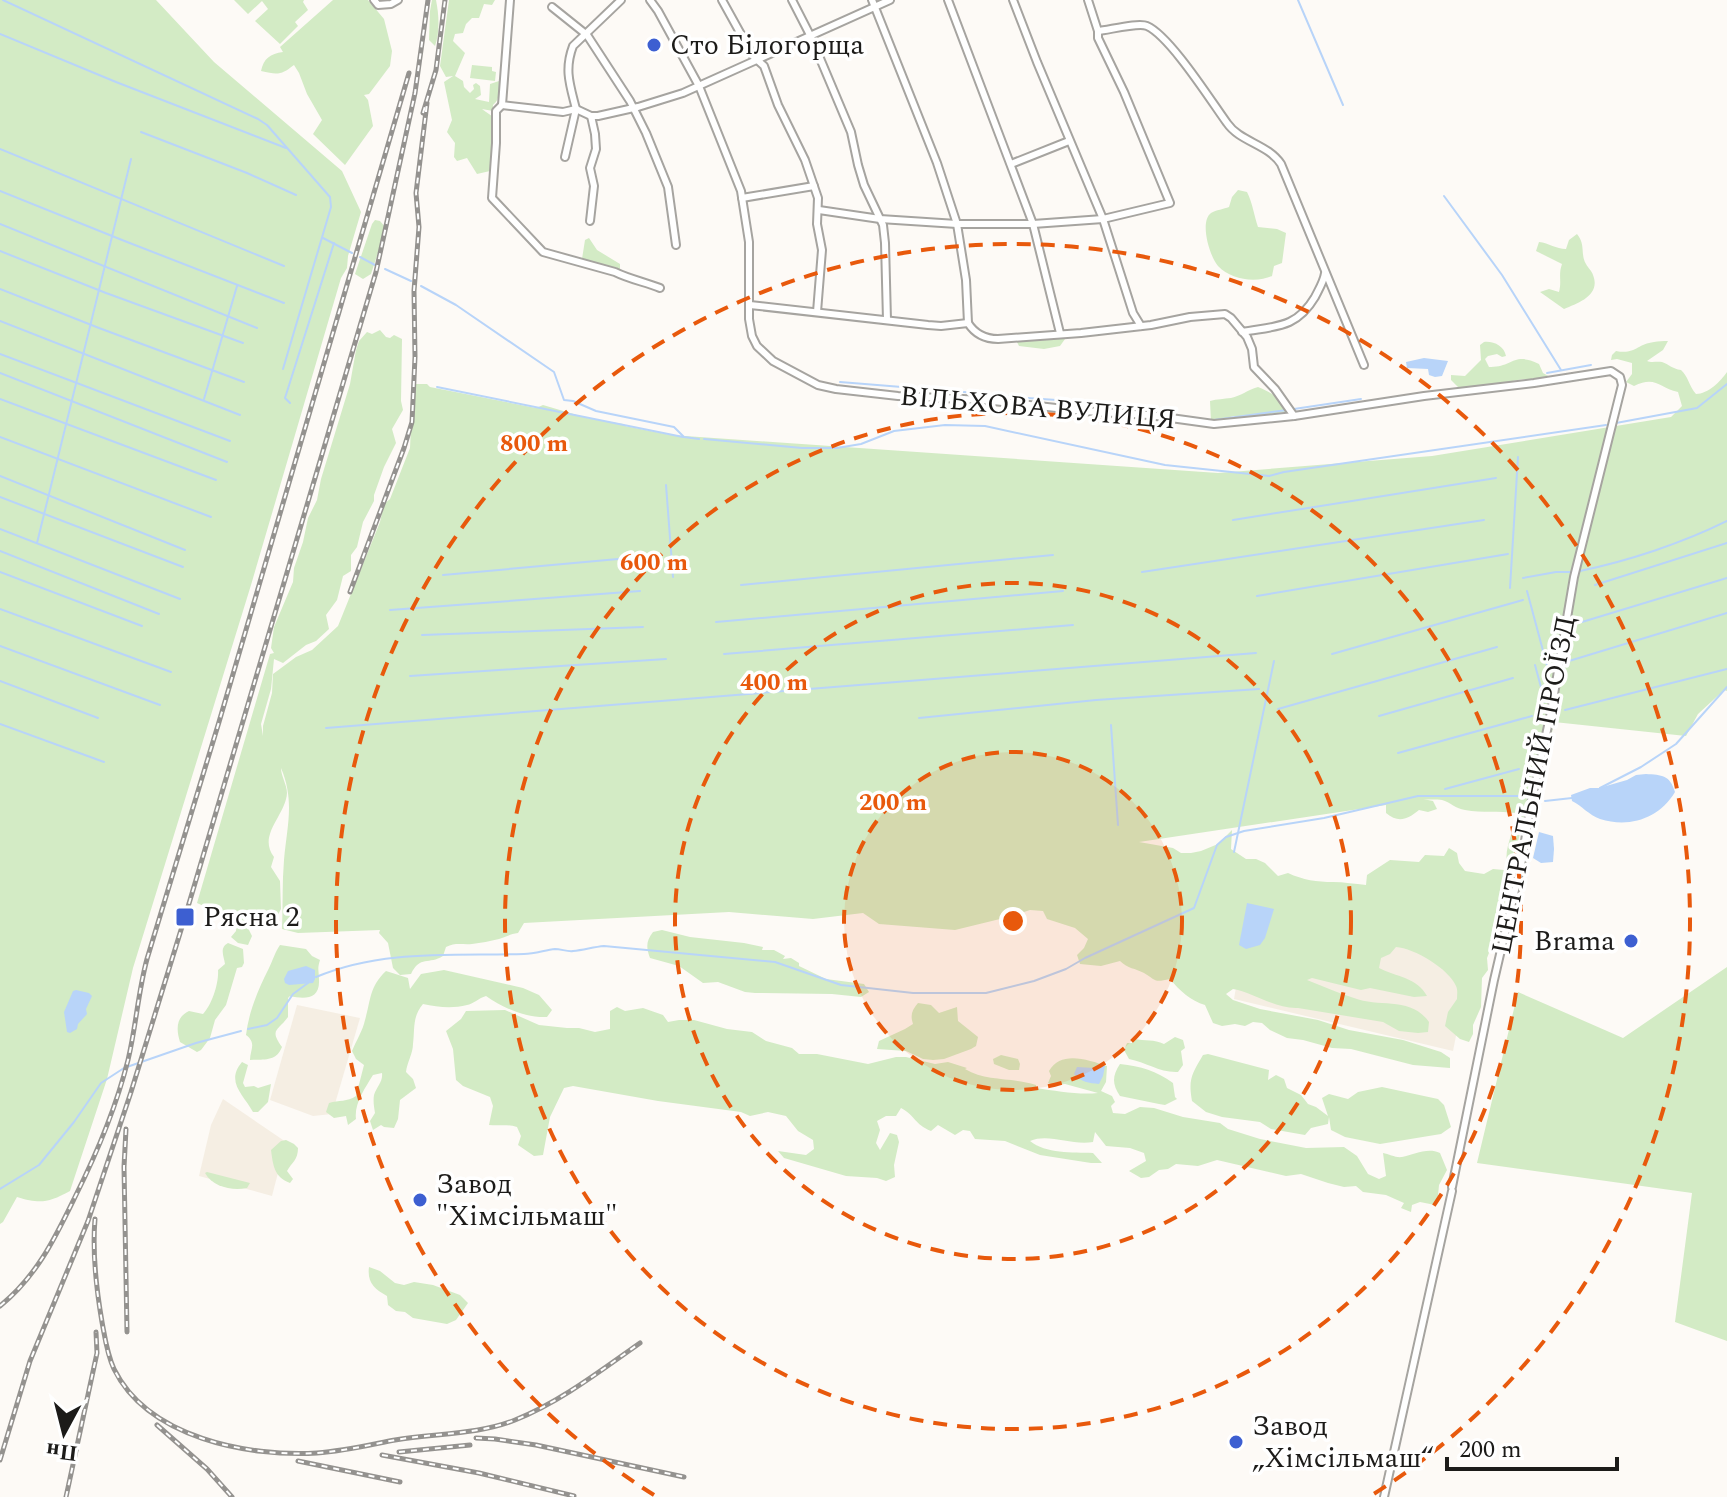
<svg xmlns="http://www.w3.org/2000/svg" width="1727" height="1497" font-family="Spectral,serif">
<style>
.built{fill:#f5eee3}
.green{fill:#d3ebc5}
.water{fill:#b8d4f9}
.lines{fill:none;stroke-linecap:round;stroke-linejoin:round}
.stream{stroke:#b8d4f9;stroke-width:2}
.minor-casing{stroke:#a6a4a0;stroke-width:10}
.minor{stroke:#fff;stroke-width:6}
.rail-casing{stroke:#94928f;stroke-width:5}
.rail{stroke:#fff;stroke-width:2;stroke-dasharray:6;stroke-linecap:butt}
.ring{fill:none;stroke:#e8590c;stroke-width:4;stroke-dasharray:14 10}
.poi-dot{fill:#3d5fd1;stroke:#fff;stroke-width:3}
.labels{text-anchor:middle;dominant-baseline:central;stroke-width:7;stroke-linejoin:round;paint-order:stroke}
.poi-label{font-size:28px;fill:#1c1b19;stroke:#fff;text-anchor:start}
.street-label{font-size:28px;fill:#1c1b19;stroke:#fff}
.centre{fill:#e8590c;stroke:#fff;stroke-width:4}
.ring-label{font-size:24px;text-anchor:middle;font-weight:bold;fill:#e8590c;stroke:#fff;stroke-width:7;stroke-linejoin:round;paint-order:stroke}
</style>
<rect width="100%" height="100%" fill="#fdfaf6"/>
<g class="built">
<polygon points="1252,894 1474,945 1453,1051 1234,999"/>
<polygon points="297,1005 360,1018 332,1114 313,1116 270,1100"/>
<polygon points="223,1099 286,1142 272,1196 199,1176 211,1125"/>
</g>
<g class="green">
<path d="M0,0h156l58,62 128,109 19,41 -13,44 -1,12 -6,10 -90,307 -118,383 -26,111 -37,112c-22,12 -30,13 -53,6l-14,25 -3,2z"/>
<polygon points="234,0 304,0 303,2 308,10 295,22 298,26 280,44 255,21 268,9 262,1 248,14"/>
<path d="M333,0h35l16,19 8,32 -2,15 -21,28 -5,1 4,5 5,26 -28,39 -32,-31 9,-14 -15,-26 -8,-21 -5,-8c-13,10 -16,10 -33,6 3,-13 9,-17 22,-19l-3,-5z"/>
<path d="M432,0h4c3,15 4,32 -1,46l-6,-6 1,-29z"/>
<path d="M449,0h46l-3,5 -8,-1 -5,14h-7l-6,6 -3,9 -8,1 -2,7 12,12 -10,23 8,5 1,6 6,6 4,-4 -1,-4 3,-2 4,3 1,9 -6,4 14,3 1,-18 9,-3c1,8 1,19 -6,24v6l-11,-2c1,1 10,7 11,8 6,9 -1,42 -3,54l-13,3 -10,-16 -10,3 -3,-4 1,-14 -8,-11 5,-12 -8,-38 9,-6 -7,1 -6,-11z"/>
<polygon points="472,65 492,67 492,71 496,72 495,81 470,78"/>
<path d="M1238,190l9,2c6,12 7,24 11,35l19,2 9,4 -4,30 -8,3 -2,10c-16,7 -41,4 -54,-10 -8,-9 -19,-44 -7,-53 5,-3 13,-4 18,-6l3,-10z"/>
<polygon points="375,220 380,221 386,228 371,274 363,279 355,274 372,224"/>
<path d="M1577,234c9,11 3,20 9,30 2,4 6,7 7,11 8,20 -14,28 -29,34l-24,-17 9,-3 10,3c3,-11 -1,-17 3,-28l-26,-13 3,-9c10,1 17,7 27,7l3,-9z"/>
<polygon points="589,238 597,250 620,264 620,269 618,273 585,263 582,259 585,240"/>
<path d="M380,330l6,7 4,1 4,-3 8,4 -1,62 2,9 -11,19 4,14 -12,24 -10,28v6l-11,21 -6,25 -6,8v16l-8,5 -6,24 -11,15 3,14 -13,12 -10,4 -23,18 -9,-4 -3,30 -10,35 2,12v-10l9,-33 1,-19 23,-17 16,-7 26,-24 42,-104 4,-18 6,-5 20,-51 3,-64h14l3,3 106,21 7,-3 44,13 36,6 2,2 46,9 547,38 214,-17 239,-39 11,-11 -4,-14c-19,-4 -22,-17 -44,-6l-8,-4 6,-8v-11l-15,-4 -6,1 1,-5 4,-4c19,4 21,-7 38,-9 4,-1 9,-1 14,-1l-5,9 -16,11c5,2 9,0 15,1 7,2 10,7 19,8 7,6 8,16 15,24 12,0 25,-13 31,-22v319l-3,-1 -26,24 -12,22 -132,-14 -15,82h-12l-11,46v9l-9,4c-3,-16 8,-33 9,-50 -17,-2 -34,0 -51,-3 -9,-1 -15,-8 -23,-10 -5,-1 -13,0 -19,-1l10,2 4,8 -9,3 -9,-2c-12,10 -21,13 -33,3v-8l-247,37 34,6 8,5h10l10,-2 17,-7 14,-14 -1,19 15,10h10l9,4 13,13 10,-3c15,7 29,9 45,9 11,0 22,2 33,3l1,-10 23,-15 29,2 6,-7 19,1 5,-8 8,5 2,10 6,8 19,3 9,-5 11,1 4,10 -4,28 -9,10 -3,12 2,10 -7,18 1,12 -6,8 -1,29 -8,18v9l-4,8 -9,-3 -15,-13 3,-14 9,-13c0,-4 1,-9 -1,-13 -7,-17 -42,-38 -60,-39l-6,7 -9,4 -2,10c17,9 38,9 48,28l-13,1 -44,-9 -9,2 -49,-12 -5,2c16,6 31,13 47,18 25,10 57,-2 75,24l-1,10 -10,1 -19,-2 -16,-9 -85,-14c-23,1 -43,-15 -65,-19l-7,5 7,6 27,9 58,11 31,10 54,10 38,12 9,6v10l-37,-3 -62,-16 -19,-1 -29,-8 -16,-2 -17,-8 -8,-7 -9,-1 -8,4 -10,-2 -13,2 -9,-3 -8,-18c-14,-4 -26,-15 -35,-26 -17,4 -14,1 -26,-6 -9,-5 -16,-4 -24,-12l-19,5 -21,-2 -3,-9 7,-7 4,-9 -13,-11 -28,-9 -4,-8 -13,-1 -12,4 -1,12 -5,1 -9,-2 -3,-6 -45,11 -76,-6 -16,-11 -50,6 -84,-7 -205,11 -6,10c-8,1 -12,4 -19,6 -9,2 -18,4 -27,5 -10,1 -16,-2 -26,3l-3,9c-14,9 -23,-1 -32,18l-11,1 -7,-7 -5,-25 -9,-10 1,-3 -82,3 -16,-4c1,-23 0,-46 2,-69 3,-34 11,-59 -3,-92 0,8 6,17 6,25 -1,22 -30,42 -13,64l-3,10 9,14 1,28 -9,17 4,2 -17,-1 -10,-3 -1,4 4,8 -4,9 -10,-2 -7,-6 5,-6 1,-10 -26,-6 -5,-8 -9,-4 73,-249 4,-1 -3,-5 3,-21 19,-45 1,-14 9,-26 5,-24 9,-18 4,-21 29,-95 6,-34 3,-9 8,-9 5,2z"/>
<polygon points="1059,338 1065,339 1060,346 1044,349 1019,346 1017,342"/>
<path d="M1484,342c10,-1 20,4 22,14l-4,1 -5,-3 -9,2 -3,3 4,8c24,1 24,-16 50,-3l4,9 7,4c-11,4 -22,1 -33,3 -19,4 -40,11 -59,7l-7,-7v-5l14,1 16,-16 -1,-15z"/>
<path d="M1258,387c12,5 23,11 28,23l-1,2 -46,6 -5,-2 -23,6 -1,-21c7,-2 14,-2 21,-3 10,-2 16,-8 27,-11z"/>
<path d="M662,930l28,7 54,6 19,4 -1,3h12l11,6 -2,3 8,-1 8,5v3l27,13 38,5 5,8 -8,5 -29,-3 -77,-1 -10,-1 -27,-10 -15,1 -24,-17 -29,-8c-4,-11 -4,-17 3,-26z"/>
<path d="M228,943l15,6 1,14 -2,4 -5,1 -11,37 -11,15 -5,18 -9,12 -4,2 -17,-10c-4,-13 -4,-25 9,-31l14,3c9,-9 16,-31 15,-44l7,-6c-1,-8 -6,-16 3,-21z"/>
<path d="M280,945l26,4 6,7 8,4c-3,9 -1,11 -1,20 1,20 -15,19 -29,16l-2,2v19c-10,14 -19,12 -6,30 -6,15 -18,12 -32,13 0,-10 7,-17 -4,-25 3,-24 12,-45 23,-67 4,-8 6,-16 11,-23z"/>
<polygon points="1727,967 1727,1341 1675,1322 1692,1193 1477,1163 1518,992 1623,1038"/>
<path d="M444,970l79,18 16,7 13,15 -5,7c-21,1 -44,-9 -61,-21 -7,2 -13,8 -19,9 -15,4 -30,2 -44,-1 -11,13 -8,25 -10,40 0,9 -6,19 -7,28l7,7 3,9 -16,12 -2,19 -4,9 -10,-1 -3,-2 -8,5 -3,-9 5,-8c-1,-6 -2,-12 -1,-18 3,-9 9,-13 8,-22l-9,2c-8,13 -19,29 -17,44l-8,6 -2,-9 -12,2 -8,-6 3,-9c10,-3 18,-1 27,-7l8,-31 -8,-6 -4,-8c4,-10 11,-21 13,-31 6,-20 4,-33 21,-49l22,7 2,11 11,-15z"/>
<path d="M918,1003l13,2 8,8 18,-6 1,14 20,16 -2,9 -5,3 -27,10 -11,1 -10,-1 -17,-8 -29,-2 2,-8 26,-12 8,-5c-3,-9 -1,-14 5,-21z"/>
<path d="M617,1007l8,4 18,-3 20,7 5,7 11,-2h15l33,9 25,3 14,9 26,7 7,6h18l51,10 28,-7h10l29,7 13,-2 19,6 -2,1c22,13 47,8 71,16v3c21,3 42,7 62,5l-33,-9 -10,1 -7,-2 3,-7 -2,-5c12,-21 39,-11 58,-5l-1,16 -5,9 11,5 3,6 -4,4 2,7 12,1 15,-7 14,1 29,9 37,6 8,6 32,10 46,9 38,-1 13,9 11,18 11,5 7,-3 -3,-23c6,1 13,5 19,4 12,-2 25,-10 38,-4l7,17 -8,15 -1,11 -3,9 -15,-3 -8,3 -1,7 -10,-4 3,-5 -18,-8 -23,-3 -7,-6 -12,1 -16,-4 -27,-9 -15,2 -69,-16 -19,6 -22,-2 -8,5 -9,1 -10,7 -8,1 -12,-7 17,-10 -2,-8 -14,-5 -24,-2 -11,-14 -2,10c-21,4 -44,-9 -63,-1 16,13 42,11 63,12l9,10h-11l-51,-8 -35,-14 -30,-2 -5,-8 -7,-1 -8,5 -17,-10 -7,6c-17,-7 -15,-15 -30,-23l-5,8h-10l-9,5 3,9 -4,13 4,7 10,-17 7,2 2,7 -5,23 1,12 -9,4 -9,-3 -31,-2 -62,-18 -6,-7 28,4 8,-6 -1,-9 -15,-9 -12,-15 -18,-4 -18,4 -9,-4 -83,-11 -85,-15 -9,2 -14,29 -7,38 -9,1 -16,-11 3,-9 -4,-9c-9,-3 -18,-1 -28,-2l4,-19 -3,-9 -27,-11 -7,-6 -3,-31 -7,-18 15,-12 5,-8 39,-1 34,15 28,3h12l16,4 15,-3v-18z"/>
<path d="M1175,1037l8,3 2,8 -4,3 2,14 -5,7c-18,1 -32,-10 -49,-13l-5,-9 3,-7h5l2,-4c11,2 20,0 30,5z"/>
<path d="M1208,1054l61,16 -1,10 8,-5 8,4 3,9 14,7 7,9 8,3 12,9 -6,-18 7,-4 19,5 10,-7 24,-5 56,12 6,6 7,22 -10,7 -61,10 -35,-7 -14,-7 -2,-13 -1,7 -17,4 -6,7 -34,-6 -11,-7 -38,-5 -16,-5 -14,-11c-4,-22 0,-27 11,-46z"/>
<polygon points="1001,1055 1018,1059 1020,1064 1019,1070 1009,1070 994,1064 993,1059"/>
<path d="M242,1062l6,3 -5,18 2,4 9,-1 4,2 13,-4 -3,18 -10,10h-5c-9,-17 -28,-30 -11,-50z"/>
<path d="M1120,1064c21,2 36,7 53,19l2,14 2,2 -12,6 -6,-1 -39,-8c-8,-12 -8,-20 0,-32z"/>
<path d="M286,1140l8,4 4,4c0,12 -6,14 -11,23l6,8 -3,4c-16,-6 -17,-18 -19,-33l10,-9z"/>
<path d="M207,1172l43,11 -3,5c-15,3 -34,-1 -42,-15z"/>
<path d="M369,1267l11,4 15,12 9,2 10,-3 19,3 27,10 8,8 -12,17 -9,4 -34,-6 -8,-6 -9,-1 -8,-6 -1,-9c-13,-7 -20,-14 -18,-29z"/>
</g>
<g class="water">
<polygon points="1424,358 1448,361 1442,376 1435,377 1429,375 1428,369 1407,368 1406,362"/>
<path d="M1646,774c16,1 24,1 29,18 -16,27 -46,36 -75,27 -11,-4 -18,-13 -28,-18l-1,-6 19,-7h9l28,-8 9,-5z"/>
<polygon points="1539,832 1553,836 1554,849 1553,862 1541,863 1533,858"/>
<polygon points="1247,903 1274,909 1265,938 1260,945 1246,949 1239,945"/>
<polygon points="306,966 315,970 315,979 313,983 289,985 285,983 284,979 288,971"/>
<polygon points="76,990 89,993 92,996 86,1009 87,1014 78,1024 77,1029 70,1033 67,1032 64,1012 73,991"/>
<path d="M1097,1065l8,1 -2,10 -4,8c-10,-1 -18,-2 -25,-10l3,-7 17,1z"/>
</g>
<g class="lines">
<g class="stream">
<polyline points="3,0 258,119 267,125 330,197 331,207 283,369"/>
<polyline points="1298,0 1343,105"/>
<polyline points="0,34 116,82 286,148"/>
<polyline points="141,132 247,173 296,195"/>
<polyline points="0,149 284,266"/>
<polyline points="0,191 122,240 284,303"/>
<polyline points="1444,196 1502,275 1561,370"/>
<polyline points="0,224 257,328"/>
<polyline points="323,238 352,253"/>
<polyline points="0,251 106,293 243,343"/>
<polyline points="360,257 375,265"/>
<polyline points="385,269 411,281"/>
<polyline points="421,286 456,305 554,372 564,400 573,401 596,411 674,427 684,437 699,439"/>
<polyline points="0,289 99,328 244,382"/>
<polyline points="0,321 240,415"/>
<polyline points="0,354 230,441"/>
<polyline points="0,373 227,462"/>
<polyline points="1547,373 1591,365"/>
<polyline points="840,382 976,393"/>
<polyline points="437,387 683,437"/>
<polyline points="985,395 1086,402"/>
<polyline points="0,399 216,480"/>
<polyline points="204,399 237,286"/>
<polyline points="290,403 285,398 334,243"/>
<polyline points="1294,409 1361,399"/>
<polyline points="1214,420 1287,410"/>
<polyline points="1616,423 1697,408 1727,384"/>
<polyline points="0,437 211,517"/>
<polyline points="704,439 802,448 837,448 861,444 894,431 945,425 985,426 1165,465 1269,476 1284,472 1606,425"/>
<polyline points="0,476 185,550"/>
<polyline points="666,485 673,577"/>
<polyline points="0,497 183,567"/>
<polyline points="1233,520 1496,478"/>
<polyline points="0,529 180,599"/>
<polyline points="37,543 131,159"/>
<polyline points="0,551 159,614"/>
<path d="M1580,571c48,-10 103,-28 147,-50"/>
<polyline points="0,572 142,626"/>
<polyline points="1142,572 1484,520"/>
<polyline points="443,575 651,556"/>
<polyline points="1523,578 1556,572 1573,572"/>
<polyline points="741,585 1053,555"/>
<polyline points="1595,585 1727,543"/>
<polyline points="1510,588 1518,457"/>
<polyline points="1527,591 1549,673"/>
<polyline points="1257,596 1508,554"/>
<polyline points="0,609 171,672"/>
<polyline points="390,610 640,591"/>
<polyline points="716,622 1063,591"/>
<polyline points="1582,622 1727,578"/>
<polyline points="422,635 643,627"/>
<polyline points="0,646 160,705"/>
<polyline points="724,654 1073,625"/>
<polyline points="1332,654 1523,600"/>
<polyline points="1569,661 1727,613"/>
<polyline points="1535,665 1545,702"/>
<polyline points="410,676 666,659"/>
<polyline points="0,681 98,718"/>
<polyline points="1278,709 1497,647"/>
<polyline points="1565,710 1727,669"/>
<polyline points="1379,716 1513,678"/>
<polyline points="919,718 1096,700 1259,689"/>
<polyline points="0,724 104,762"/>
<polyline points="1111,725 1118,825"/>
<polyline points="326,728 1256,653"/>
<polyline points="1398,753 1532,716"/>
<polyline points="1600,788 1641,767 1676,744 1727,687"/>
<polyline points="1445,789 1519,769"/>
<polyline points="1545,801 1572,798"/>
<polyline points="1234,852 1274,661"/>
<path d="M316,977c66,-28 138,-21 208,-23 11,0 21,-4 31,-5 6,0 13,3 18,2 11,-1 20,-4 31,-5l171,16 66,23 72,8h73l48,-12 32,-12 19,-11 109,-50 23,-63 9,-8 18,-6 80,-13 94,-22h110"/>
<polyline points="248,1029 267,1025 277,1018 293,994 308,983"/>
<polyline points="0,1189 39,1165 74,1122 101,1083 124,1068 196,1043 241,1031"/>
</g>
<g class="minor-casing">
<g id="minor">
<polyline points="374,0 378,5 391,4 398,0"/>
<polyline points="510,0 502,105 563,112 576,109"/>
<polyline points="650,0 658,11 699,86 741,191 749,242 749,319 752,336 757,346 773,361 818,385 836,389 898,396 984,400 1083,411 1149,415 1214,424 1294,416 1424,396 1534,383 1611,371 1620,377 1622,385 1574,577 1551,712 1530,809 1522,860 1494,980 1452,1187"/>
<polyline points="722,0 753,56 764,66 778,105 805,160 818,198 817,224 822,250 817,312"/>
<polyline points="792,0 811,37 851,132 858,165 864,185 883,225 885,243 887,320"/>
<path d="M872,0l65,163 20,61 9,56 2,43c7,11 17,16 30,16l83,-6 70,-8 39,-8 35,-3 6,4 16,19 5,12 2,18 21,22 19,27"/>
<polyline points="948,0 1033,224 1060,333"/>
<polyline points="1013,0 1037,62 1103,219 1133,313 1141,326"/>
<polyline points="552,7 587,35 630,101 646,133 668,187 676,245"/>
<path d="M1098,31c11,-1 41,-9 49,-5 23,10 64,75 80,97 13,19 41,21 54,41l83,201"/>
<path d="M502,105l-6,6v32l-4,55 51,54 72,20c14,7 30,10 45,16"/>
<polyline points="576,109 591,116 598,116 638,107 683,93 890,0"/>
<path d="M576,109c-6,-24 -12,-39 -3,-63l48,-46"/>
<polyline points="565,157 576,109"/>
<polyline points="1011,164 1069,141"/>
<polyline points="742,198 814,186"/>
<polyline points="819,210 880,219 957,224 1033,224 1103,219 1170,203 1124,92 1098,38 1098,31 1088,0"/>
<polyline points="590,221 594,186 590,168 596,149 595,134 591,116"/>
<polyline points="750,305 928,325 941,326 968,323"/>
<path d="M1242,332c33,-6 54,-3 73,-35 4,-8 9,-16 10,-24"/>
<polyline points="1384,1497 1452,1191"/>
</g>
</g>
<use href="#minor" class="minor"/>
<g class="rail-casing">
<g id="rail">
<polyline points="423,113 436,70 445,0"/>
<polyline points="350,592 404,448 412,422 415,357 414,291 419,227 416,193 427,103"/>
<polyline points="126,1129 124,1167 127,1332"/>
<path d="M95,1219c-3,35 1,68 7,103 3,16 5,32 12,47 34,69 134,88 203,84 27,-2 52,-8 78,-13 41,-7 82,-5 120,-20 45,-18 85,-49 125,-77"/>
<path d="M0,1306c37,-30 55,-68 75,-109 22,-44 41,-89 53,-137 8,-33 10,-68 19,-101l72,-237 190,-649"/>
<polyline points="157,1425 207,1469 232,1497"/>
<polyline points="476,1438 495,1439 536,1445 684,1477"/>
<polyline points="399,1452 470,1445"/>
<polyline points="382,1455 479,1473 574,1496"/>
<polyline points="0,1460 30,1361 88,1221 131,1092 185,917 376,272 415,93 428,0"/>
<polyline points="298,1461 400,1482"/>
<polyline points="66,1497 97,1353 96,1332"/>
</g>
</g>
<use href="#rail" class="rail"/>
</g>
<circle cx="1013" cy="921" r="169" fill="#e8590c" fill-opacity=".12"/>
<g class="ring">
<circle cx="1013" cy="921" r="169"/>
<circle cx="1013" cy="921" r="338"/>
<circle cx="1013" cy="921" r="508"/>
<path d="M654 1495A677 677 0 1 1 1372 1495"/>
</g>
<g class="poi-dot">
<circle cx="654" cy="45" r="8"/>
<rect x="175" y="907" width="20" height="20" rx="4"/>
<circle cx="1631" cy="941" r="8"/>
<circle cx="420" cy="1200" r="8"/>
<circle cx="1236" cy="1442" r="8"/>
</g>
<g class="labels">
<g class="poi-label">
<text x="670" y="45">Сто Білогорща</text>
<text x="203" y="917">Рясна 2</text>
<text x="1615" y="941" text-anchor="end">Brama</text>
<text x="436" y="1184">Завод<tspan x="436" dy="32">"Хімсільмаш"</tspan></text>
<text x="1252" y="1426">Завод<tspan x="1252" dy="32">„Хімсільмаш“</tspan></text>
</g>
<g class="street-label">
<text transform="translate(1038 408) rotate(5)">ВІЛЬХОВА ВУЛИЦЯ</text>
<text transform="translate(1534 785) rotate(-79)">ЦЕНТРАЛЬНИЙ ПРОЇЗД</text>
</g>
</g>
<circle cx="1013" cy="921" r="12" class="centre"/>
<g class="ring-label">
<text x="534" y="451">800 m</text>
<text x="654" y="570">600 m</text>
<text x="774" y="690">400 m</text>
<text x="893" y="810">200 m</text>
</g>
<g transform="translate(64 1433) rotate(187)" stroke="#ffffff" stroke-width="6" paint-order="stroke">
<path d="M0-6L14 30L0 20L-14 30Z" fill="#1c1b19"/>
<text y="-12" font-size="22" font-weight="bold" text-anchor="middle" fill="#1c1b19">Пн</text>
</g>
<path d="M1447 1457v12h170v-12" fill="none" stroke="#1c1b19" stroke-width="4"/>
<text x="1459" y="1457" font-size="24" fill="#1c1b19" stroke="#ffffff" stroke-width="6" paint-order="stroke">200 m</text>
</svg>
